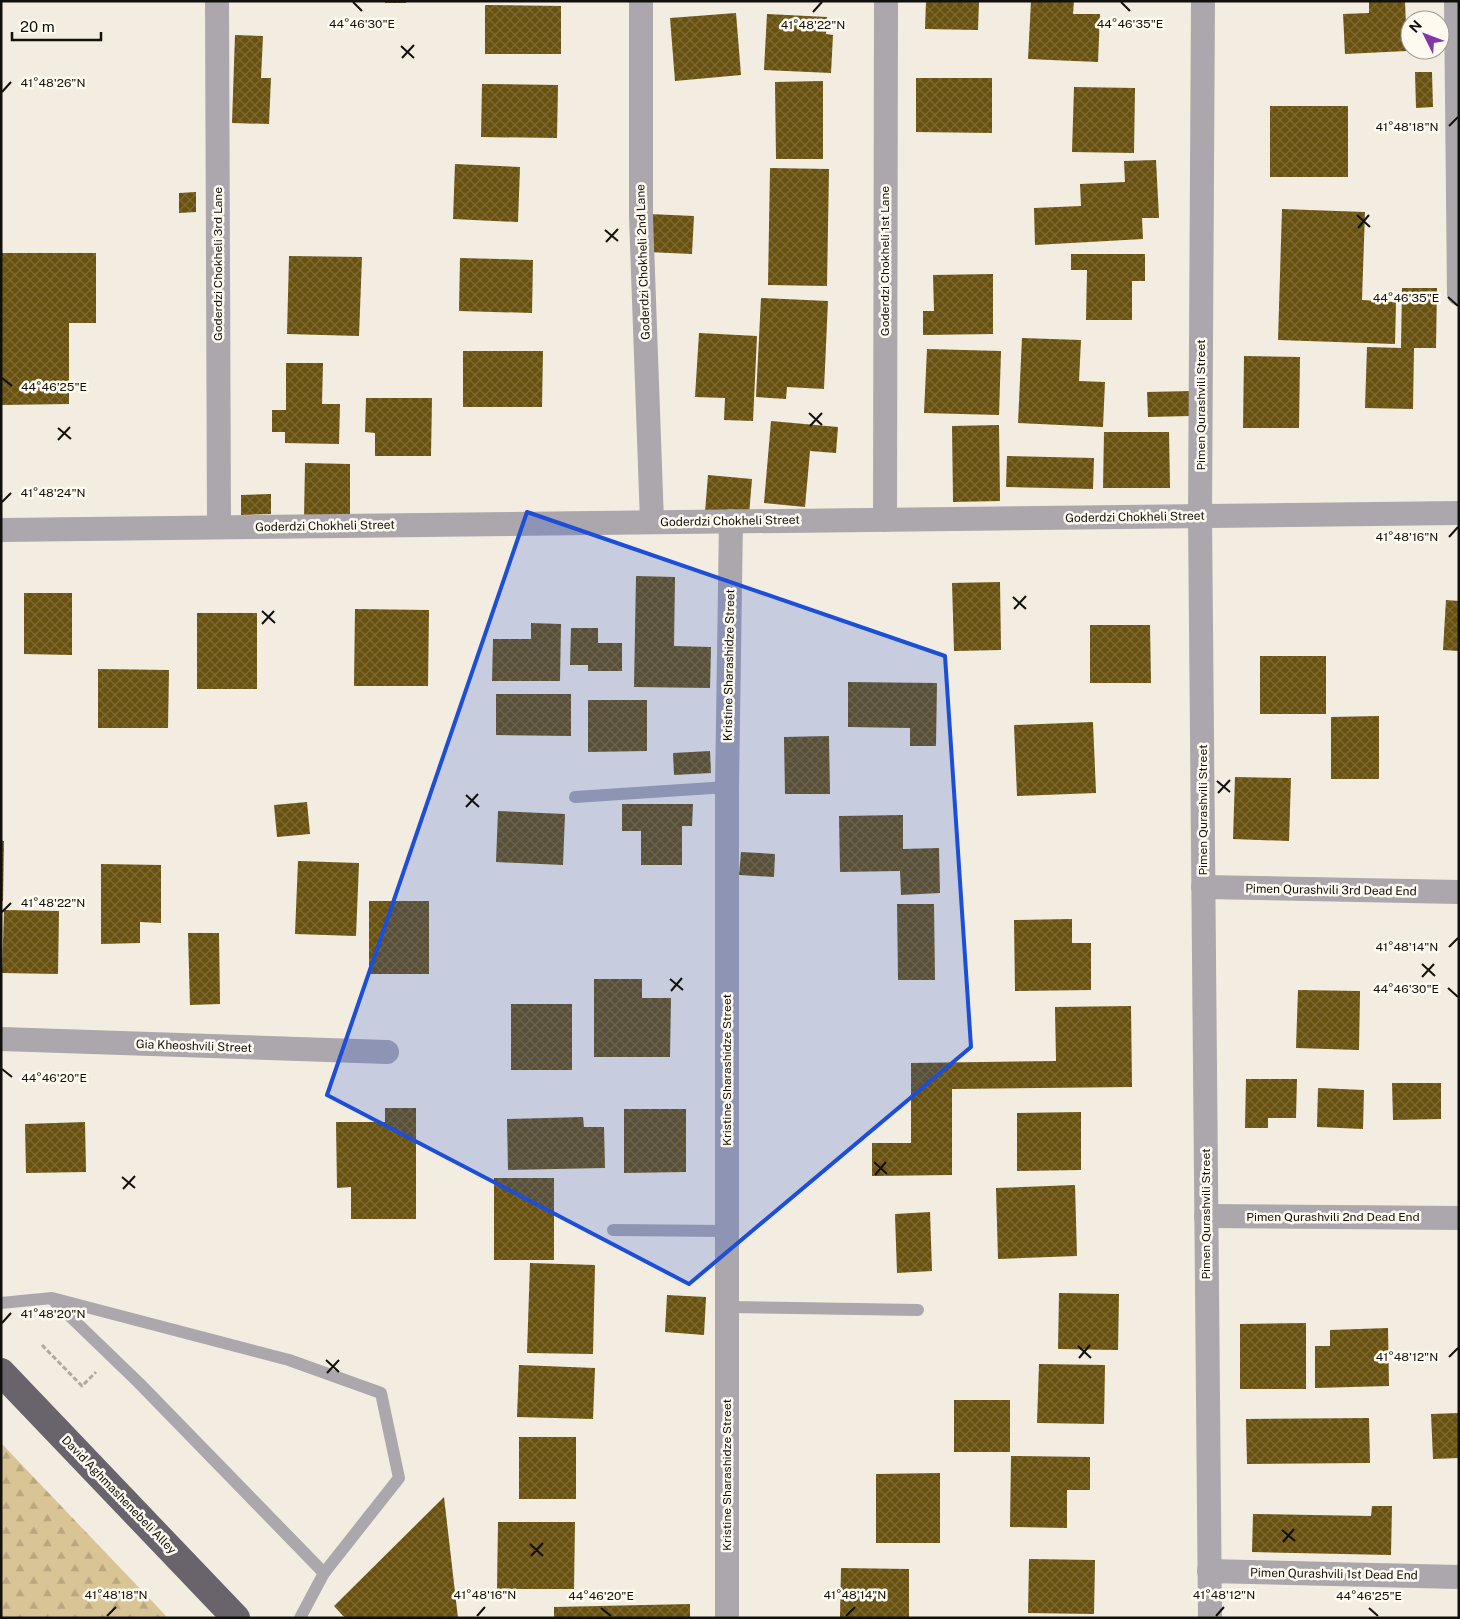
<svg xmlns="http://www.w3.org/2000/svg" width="1460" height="1619" font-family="'Public Sans',sans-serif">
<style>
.forest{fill:url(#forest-firs)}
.building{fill:url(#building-cross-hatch)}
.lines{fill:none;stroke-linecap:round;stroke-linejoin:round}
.path{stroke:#aeaaa0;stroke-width:3;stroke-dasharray:5 2.5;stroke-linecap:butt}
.service{stroke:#aba7ac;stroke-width:12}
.minor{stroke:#aba7ac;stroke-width:24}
.trunk{stroke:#69646c;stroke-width:28}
.marked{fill:#1d4ed8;fill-opacity:0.2;stroke:#1d4ed8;stroke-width:4;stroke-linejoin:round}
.ticks{fill:none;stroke:#12100c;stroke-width:2}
.labels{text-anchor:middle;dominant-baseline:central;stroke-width:5;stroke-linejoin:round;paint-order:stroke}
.street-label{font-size:12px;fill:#12100c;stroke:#fffaf0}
.ticks-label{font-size:12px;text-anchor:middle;fill:#12100c;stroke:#fffaf0;stroke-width:5;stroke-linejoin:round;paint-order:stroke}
</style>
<defs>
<pattern id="forest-firs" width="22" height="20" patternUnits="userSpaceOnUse" patternTransform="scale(1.25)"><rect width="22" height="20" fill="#d9c495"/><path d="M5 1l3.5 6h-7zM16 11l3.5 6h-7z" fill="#b9a77f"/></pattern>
<pattern id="building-cross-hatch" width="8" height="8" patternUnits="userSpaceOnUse" patternTransform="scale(1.25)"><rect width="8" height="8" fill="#69510e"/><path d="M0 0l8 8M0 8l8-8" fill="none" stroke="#7d6a38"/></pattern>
</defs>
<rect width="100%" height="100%" fill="#f2ede0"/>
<polygon class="forest" points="1,1443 168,1618 1,1618"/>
<g class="building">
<rect x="385" y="1" width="21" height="2"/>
<polygon points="926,1 979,1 978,30 925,29"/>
<polygon points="1031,1 1074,1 1073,14 1100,14 1098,62 1028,59"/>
<polygon points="1369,1 1405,1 1407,51 1345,54 1343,14 1369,13"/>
<polygon points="485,5 561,6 561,54 485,54"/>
<polygon points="736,13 741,75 675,81 670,18"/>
<polygon points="767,14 827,17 826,34 833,35 831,73 764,70"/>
<polygon points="235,35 263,36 261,78 271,78 269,124 232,123"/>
<polygon points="1415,72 1432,72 1433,107 1416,108"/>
<polygon points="916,78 992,78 992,133 916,132"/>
<polygon points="823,81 823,159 776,159 775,82"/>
<polygon points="482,84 558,85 557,138 481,137"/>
<polygon points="1074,87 1135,88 1134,153 1072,152"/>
<rect x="1270" y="106" width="78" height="71"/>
<polygon points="1156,160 1159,218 1142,218 1143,239 1035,245 1034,208 1081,206 1080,184 1125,182 1124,161"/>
<polygon points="455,164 520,167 518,222 453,219"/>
<polygon points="770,168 829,169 827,286 768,285"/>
<polygon points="196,192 196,212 179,213 179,193"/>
<polygon points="1282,209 1365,212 1362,300 1396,302 1395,344 1278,340"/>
<polygon points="649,214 694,216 692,254 647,252"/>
<polygon points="1,253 96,253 96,323 69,323 69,404 1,405"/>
<polygon points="1071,254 1145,254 1145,281 1132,281 1132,320 1086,320 1087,270 1071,270"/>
<polygon points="289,256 362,257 359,336 287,334"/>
<polygon points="460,258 533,260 532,313 459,311"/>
<polygon points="993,274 993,334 923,335 923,311 934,311 933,275"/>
<polygon points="1402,288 1437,288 1436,348 1414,348 1413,409 1365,408 1367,347 1401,348"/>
<polygon points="761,298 828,301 824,389 787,387 786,399 756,397"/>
<polygon points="699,333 757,336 753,421 724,420 725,398 695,397"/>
<polygon points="1022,338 1081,340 1079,381 1105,382 1103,427 1018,423"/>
<polygon points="927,349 1001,351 999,415 924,413"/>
<polygon points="463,351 543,351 542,407 463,407"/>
<polygon points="1244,356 1300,357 1299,428 1243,428"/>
<polygon points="286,363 323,363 322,404 340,404 339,444 285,443 285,432 272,432 272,410 286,410"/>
<polygon points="1191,391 1191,416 1148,417 1147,392"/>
<polygon points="366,398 432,398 431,456 375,456 375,433 365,432"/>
<polygon points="771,421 838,427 836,453 810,451 805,507 764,503"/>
<polygon points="999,425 1000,501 953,502 952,426"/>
<polygon points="1104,432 1169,432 1170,488 1103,488"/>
<polygon points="1007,456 1094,458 1093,489 1006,487"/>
<polygon points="305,463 350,464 350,521 304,521"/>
<polygon points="708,475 752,479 749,515 705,512"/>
<polygon points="271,494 271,514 241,515 241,495"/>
<polygon points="636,576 675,577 674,646 711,647 710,688 634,687"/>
<polygon points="1000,582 1001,650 954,651 952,583"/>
<polygon points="24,593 72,593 72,655 24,654"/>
<polygon points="1446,600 1459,601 1459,651 1443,650"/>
<polygon points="355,609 429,610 428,686 354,686"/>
<rect x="197" y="613" width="60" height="76"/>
<polygon points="531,623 561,624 560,681 492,681 493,639 531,639"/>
<polygon points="1090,625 1150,625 1151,683 1090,683"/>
<polygon points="571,628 598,628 598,643 622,643 622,671 588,671 588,665 570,665"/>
<rect x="1260" y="656" width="66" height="58"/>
<polygon points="98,669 169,670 168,728 98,728"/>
<polygon points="848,682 937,683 936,746 910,746 910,728 848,727"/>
<polygon points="496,694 571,694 571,736 496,735"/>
<polygon points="588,700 647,700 647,751 588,752"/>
<polygon points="1379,716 1379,779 1331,779 1331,717"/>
<polygon points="1093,722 1096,793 1017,796 1014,725"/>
<polygon points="829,736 830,794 785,794 784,737"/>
<polygon points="710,751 711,773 674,775 673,753"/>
<polygon points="1235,777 1291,778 1289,841 1233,839"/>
<polygon points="307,802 310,834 277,837 274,805"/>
<polygon points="622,804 693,804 692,826 682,826 682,865 641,865 641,831 622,831"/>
<polygon points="498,811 565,814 563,865 496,862"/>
<polygon points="903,815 903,849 939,848 940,893 901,895 900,871 840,872 839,816"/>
<polygon points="1,841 4,841 3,901 1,901"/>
<polygon points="741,852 775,854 774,877 739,875"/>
<polygon points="298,861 359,863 356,936 295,934"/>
<polygon points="101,864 161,865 161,923 140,922 140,943 101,944"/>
<rect x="369" y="901" width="60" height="73"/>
<polygon points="897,904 934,904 935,980 898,980"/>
<polygon points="4,910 59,911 58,974 2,973"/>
<polygon points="1072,919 1072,943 1091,943 1091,990 1015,991 1014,920"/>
<polygon points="188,933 219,933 220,1004 190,1005"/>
<polygon points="594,979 642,979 642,998 671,998 670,1057 594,1057"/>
<polygon points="1298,990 1360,991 1359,1050 1296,1048"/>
<rect x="511" y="1004" width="61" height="66"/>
<polygon points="1131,1006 1132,1087 952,1089 952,1175 872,1176 872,1143 911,1143 911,1063 1056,1061 1055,1007"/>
<polygon points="1246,1079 1297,1079 1296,1118 1268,1118 1268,1128 1245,1128"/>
<polygon points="1392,1083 1441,1083 1441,1119 1393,1120"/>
<polygon points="1318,1088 1364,1090 1363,1129 1317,1127"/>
<polygon points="385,1108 416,1108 416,1219 351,1219 351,1187 337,1188 336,1122 385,1122"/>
<polygon points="624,1109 686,1109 686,1172 624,1173"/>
<polygon points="1081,1112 1081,1170 1017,1171 1017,1113"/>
<polygon points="583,1117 584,1127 604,1127 605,1168 508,1170 507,1119"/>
<polygon points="85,1122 86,1172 26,1173 25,1124"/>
<rect x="494" y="1178" width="60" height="82"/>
<polygon points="1075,1185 1077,1256 998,1259 996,1188"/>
<polygon points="930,1212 932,1271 897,1273 895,1214"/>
<polygon points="530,1263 595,1265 593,1354 527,1353"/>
<polygon points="1059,1293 1119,1294 1118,1350 1058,1349"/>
<polygon points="667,1295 706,1297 704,1335 665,1332"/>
<polygon points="1306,1323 1306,1389 1240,1389 1240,1324"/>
<polygon points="1388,1328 1389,1386 1315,1388 1315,1346 1330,1346 1330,1330"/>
<polygon points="1039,1364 1105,1365 1104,1424 1037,1423"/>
<polygon points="519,1365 595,1368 593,1419 517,1417"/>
<rect x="954" y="1400" width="56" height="52"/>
<polygon points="1459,1413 1459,1458 1433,1459 1431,1414"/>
<polygon points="1369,1418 1370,1463 1247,1464 1246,1419"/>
<rect x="519" y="1437" width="57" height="62"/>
<polygon points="1011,1456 1090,1457 1090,1490 1067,1490 1067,1528 1010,1527"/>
<polygon points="940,1473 940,1543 876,1543 876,1474"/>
<polygon points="444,1497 458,1618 345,1618 334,1606"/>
<polygon points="1372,1506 1392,1506 1391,1555 1252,1552 1253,1514 1371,1516"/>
<polygon points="498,1522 575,1522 574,1589 497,1589"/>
<polygon points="1029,1559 1095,1560 1094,1614 1028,1613"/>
<polygon points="841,1568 909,1569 909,1617 840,1617"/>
<polygon points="690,1604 690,1618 554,1618 554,1607"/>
</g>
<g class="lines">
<polyline class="path" points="42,1345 82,1386 96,1372"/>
<g class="service">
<polyline points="575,797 727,787"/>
<polyline points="613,1230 727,1231"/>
<polyline points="53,1300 139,1383 324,1573"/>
<polyline points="1,1303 52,1298 289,1360 381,1393 399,1478 324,1573 300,1618"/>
<polyline points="726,1307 918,1310"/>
</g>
<g class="minor">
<polyline points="217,1 219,527"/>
<polyline points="641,1 641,217 652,522"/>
<polyline points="1203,1 1200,516 1210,1618"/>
<polyline points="1456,1 1459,294"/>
<polyline points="885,520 886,1"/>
<polyline points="1,530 1459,513"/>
<polyline points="1203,887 1459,892"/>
<polyline points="1,1039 387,1052"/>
<polyline points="1206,1216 1459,1218"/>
<polyline points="1209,1571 1459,1577"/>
<polyline points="727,1618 727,787 731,521"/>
</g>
<polyline class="trunk" points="1,1372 236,1618"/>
</g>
<path class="marked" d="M527,512l418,144 26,391 -282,237 -362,-189z"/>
<path class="ticks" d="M353,2l9,9M1121,2l9,9M813,12l9,-10M401,46l13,12M402,58l12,-13M2,92l9,-10M1449,126l9,-9M1357,215l13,12M1358,228l11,-13M605,230l13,11M606,242l12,-13M1448,297l10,9M2,378l10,8M809,413l13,12M810,426l12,-13M58,428l13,11M58,440l12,-13M2,502l9,-9M1449,537l9,-10M1013,597l13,12M1014,609l12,-13M262,611l13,12M262,624l12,-13M1217,781l13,11M1218,793l12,-13M466,795l13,12M466,807l12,-13M2,912l9,-9M1449,947l9,-9M1422,964l13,12M1422,977l12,-13M670,979l13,11M1448,988l10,9M671,991l11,-13M2,1069l10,8M874,1162l13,12M875,1175l11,-13M122,1177l13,11M123,1189l12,-13M2,1323l9,-10M1078,1346l13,12M1449,1357l9,-9M1079,1358l11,-13M326,1360l13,12M327,1373l12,-13M1282,1530l13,11M1283,1542l11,-13M530,1544l13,12M531,1556l12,-13M601,1608l10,8M1369,1608l9,8M107,1616l9,-9M477,1616l8,-9M846,1616l9,-9M1216,1616l8,-9"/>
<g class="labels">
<g class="street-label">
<text transform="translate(885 261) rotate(-90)">Goderdzi Chokheli 1st Lane</text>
<text transform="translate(643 262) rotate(-92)">Goderdzi Chokheli 2nd Lane</text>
<text transform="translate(218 264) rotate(-90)">Goderdzi Chokheli 3rd Lane</text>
<text transform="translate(1201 405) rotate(-90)">Pimen Qurashvili Street</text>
<text transform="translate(1135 517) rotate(-1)">Goderdzi Chokheli Street</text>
<text transform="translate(730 521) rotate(-1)">Goderdzi Chokheli Street</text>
<text transform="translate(325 526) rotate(-1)">Goderdzi Chokheli Street</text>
<text transform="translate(729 665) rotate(-89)">Kristine Sharashidze Street</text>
<text transform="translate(1203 810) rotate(-90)">Pimen Qurashvili Street</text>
<text transform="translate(1331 890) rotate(1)">Pimen Qurashvili 3rd Dead End</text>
<text transform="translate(194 1046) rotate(2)">Gia Kheoshvili Street</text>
<text transform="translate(727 1070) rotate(-90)">Kristine Sharashidze Street</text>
<text transform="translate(1206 1214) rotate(-90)">Pimen Qurashvili Street</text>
<text x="1333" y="1217">Pimen Qurashvili 2nd Dead End</text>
<text transform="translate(727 1475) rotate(-90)">Kristine Sharashidze Street</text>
<text transform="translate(119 1495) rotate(46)">David Aghmashenebeli Alley</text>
<text transform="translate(1334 1574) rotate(1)">Pimen Qurashvili 1st Dead End</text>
</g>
</g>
<g class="ticks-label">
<text x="362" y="28">44°46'30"E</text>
<text x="1130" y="28">44°46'35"E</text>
<text x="813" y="29">41°48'22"N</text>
<text x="53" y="87">41°48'26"N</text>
<text x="1407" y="131">41°48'18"N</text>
<text x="1406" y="302">44°46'35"E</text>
<text x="54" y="391">44°46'25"E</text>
<text x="53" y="497">41°48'24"N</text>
<text x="1407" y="541">41°48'16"N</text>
<text x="53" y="907">41°48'22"N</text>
<text x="1407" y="951">41°48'14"N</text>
<text x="1406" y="993">44°46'30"E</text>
<text x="54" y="1082">44°46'20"E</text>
<text x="53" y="1318">41°48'20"N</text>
<text x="1407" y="1361">41°48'12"N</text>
<text x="116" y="1599">41°48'18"N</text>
<text x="485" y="1599">41°48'16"N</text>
<text x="855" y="1599">41°48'14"N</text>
<text x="1224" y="1599">41°48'12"N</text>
<text x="601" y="1600">44°46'20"E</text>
<text x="1369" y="1600">44°46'25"E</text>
</g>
<rect width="1460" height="1619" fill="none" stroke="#12100c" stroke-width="5"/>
<g transform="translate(1425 35) rotate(312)"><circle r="24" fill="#fffaf0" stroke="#a09c95"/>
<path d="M0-4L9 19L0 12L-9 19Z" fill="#8536a6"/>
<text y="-8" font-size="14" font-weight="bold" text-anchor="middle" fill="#12100c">N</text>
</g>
<path d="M12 32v8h89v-8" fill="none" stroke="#12100c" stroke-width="2.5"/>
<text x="20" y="32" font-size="15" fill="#12100c" stroke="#fffaf0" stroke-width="4" paint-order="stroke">20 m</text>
</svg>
